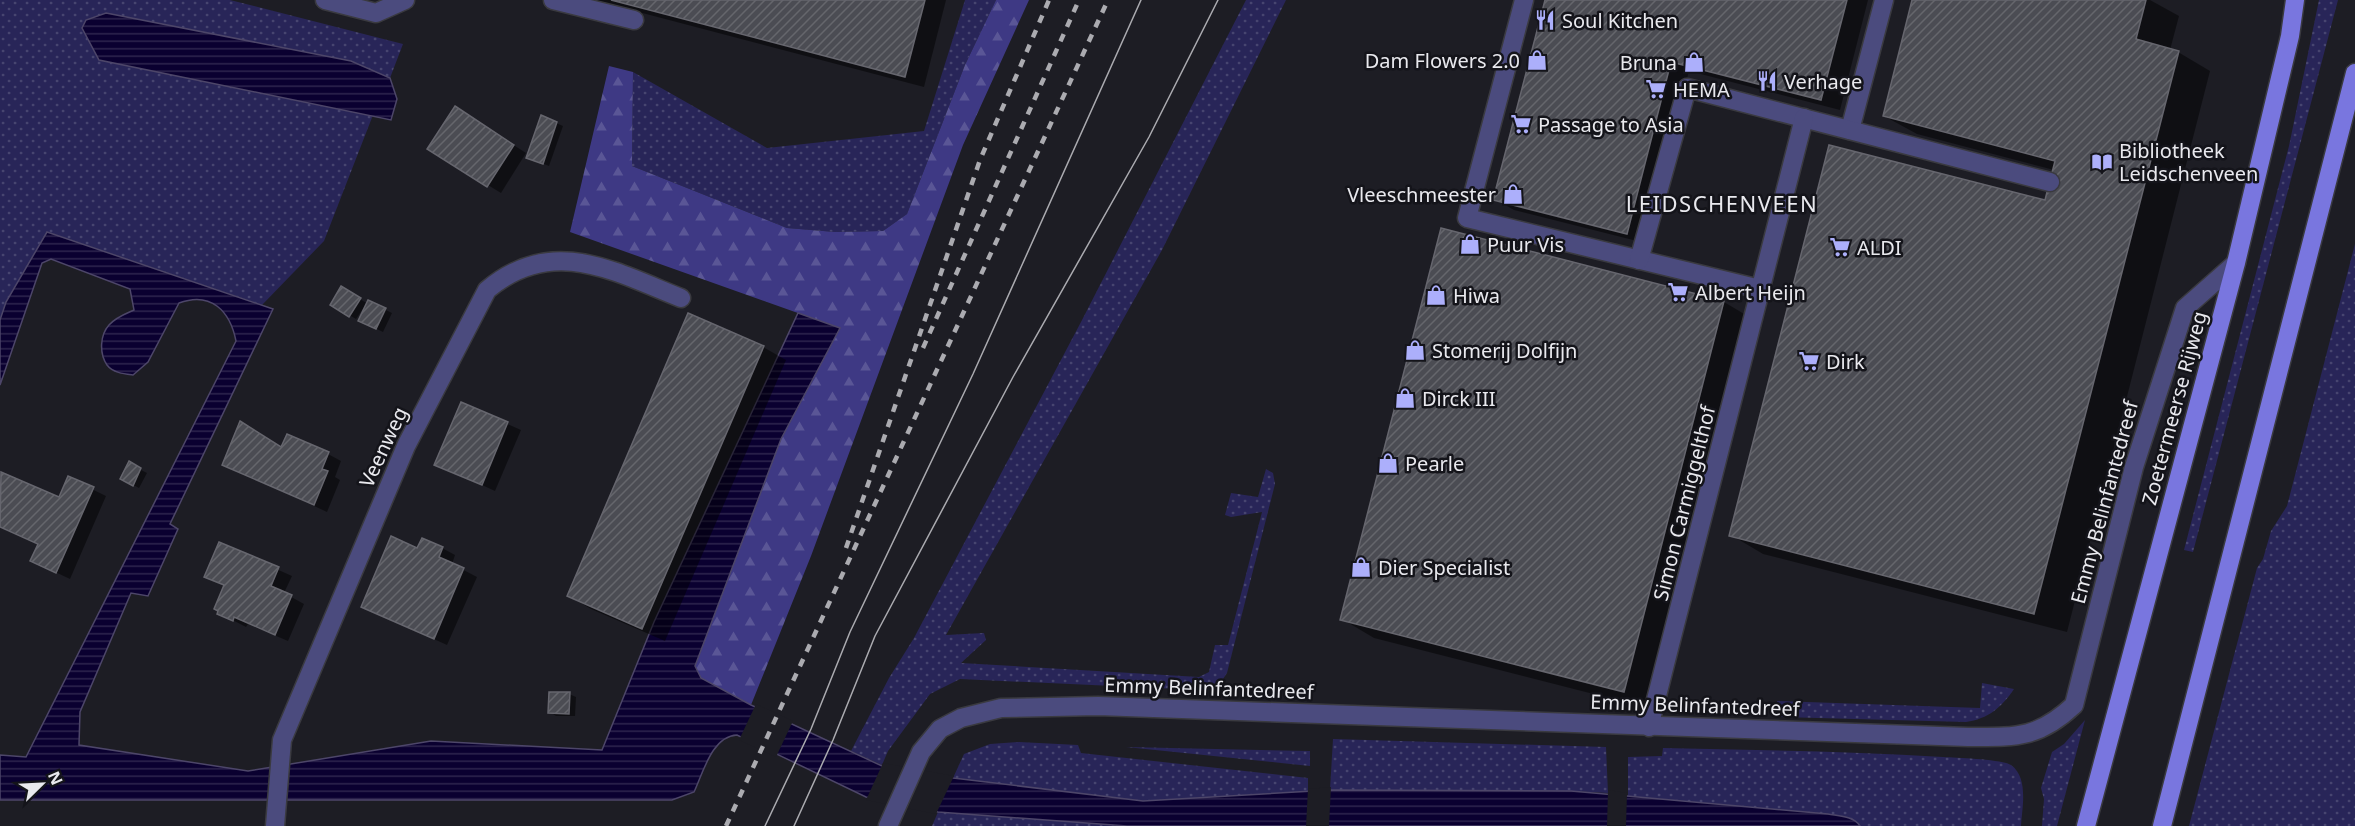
<svg xmlns="http://www.w3.org/2000/svg" width="2355" height="826" font-family="'Noto Sans',sans-serif">
<style>
.grass{fill:url(#grass-dots)}
.forest{fill:url(#forest-firs)}
.water{fill:url(#water-rules);stroke:#4d4669;stroke-width:1.5}
.pier{fill:#1d1d24}
.shadow{fill:#0007}
.building{fill:url(#building-hatch);stroke:#66666e;stroke-width:1.5}
.lines{fill:none;stroke-linecap:round;stroke-linejoin:round}
.minor-casing{stroke:#3a3a40;stroke-width:21}
.major-casing{stroke:#3a3a40;stroke-width:21}
.minor{stroke:#4b4b7e;stroke-width:18}
.major{stroke:#7976df;stroke-width:18}
.tram{stroke:#ababb0;stroke-width:1.5}
.rail{stroke:#ababb0;stroke-width:4.5;stroke-dasharray:8 8;stroke-linecap:butt}
.labels{text-anchor:middle;dominant-baseline:central;stroke-width:5;stroke-linejoin:round;paint-order:stroke}
.poi-label{font-size:20px;fill:#e9e9ee;stroke:#14141a;text-anchor:start}
.street-label{font-size:20px;fill:#e9e9ee;stroke:#14141a}
.quarter-label{font-size:22px;letter-spacing:1.5px;fill:#e9e9ee;stroke:#14141a}
</style>
<defs>
<pattern id="grass-dots" width="8" height="8" patternUnits="userSpaceOnUse" patternTransform="scale(1.5)"><rect width="8" height="8" fill="#282558"/><path d="M2 2h.1M6 6h.1" fill="none" stroke="#474570" stroke-width="1.8" stroke-linecap="round"/></pattern>
<pattern id="forest-firs" width="22" height="20" patternUnits="userSpaceOnUse" patternTransform="scale(1.5)"><rect width="22" height="20" fill="#3e3984"/><path d="M5 1l3.5 6h-7zM16 11l3.5 6h-7z" fill="#5a5696"/></pattern>
<pattern id="water-rules" width="6" height="5" patternUnits="userSpaceOnUse" patternTransform="scale(1.5)"><rect width="6" height="5" fill="#0a0030"/><path d="M0 2.5h6" fill="none" stroke="#2e254e"/></pattern>
<pattern id="building-hatch" width="6" height="6" patternUnits="userSpaceOnUse" patternTransform="scale(1.5)"><rect width="6" height="6" fill="#4b4c53"/><path d="M-1 1l2-2M0 6l6-6M5 7l2-2" fill="none" stroke="#65666c"/></pattern>
</defs>
<rect width="100%" height="100%" fill="#1d1d24"/>
<g class="grass">
<polygon points="0,0 230,0 403,44 390,78 351,61 99,60 373,115 324,241 262,305 48,232 6,302 0,320"/>
<polygon points="965,0 996,0 965,65 907,214 883,231 835,232 787,228 632,166 633,72 767,148 924,131"/>
<polygon points="1246,0 1286,0 1162,250 946,635 984,633 986,640 961,663 1199,677 1209,672 1215,645 1228,645 1262,512 1231,517 1225,515 1231,493 1258,497 1266,469 1273,473 1275,484 1227,673 1221,682 1200,690 960,679 930,694 888,751 882,765 851,751 889,678 914,638 1081,322"/>
<polygon points="2319,0 2338,0 2193,552 2184,550 2289,146"/>
<polygon points="2355,244 2355,826 2189,826 2257,568 2263,559 2271,531 2287,506"/>
<path d="M1982,683l32,6c-12,18 -26,30 -48,33l-185,-5 -4,-3v-13l203,7z"/>
<polygon points="2085,720 2057,826 2042,826 2044,799 2041,788 2052,752 2064,744"/>
<polygon points="1333,739 1606,747 1608,793 1571,791 1330,790"/>
<polygon points="1019,742 1078,745 1081,753 1308,778 1308,792 1143,801 953,778 964,754 990,744"/>
<polygon points="1126,747 1310,751 1310,766"/>
<path d="M1663,748c93,2 186,3 280,9 14,1 58,2 68,8 18,13 11,43 10,61h-161c-7,-10 -21,-10 -32,-12l-200,-18v-39l34,-1z"/>
<polygon points="938,812 1127,826 932,826"/>
</g>
<polygon class="forest" points="996,0 1029,0 963,145 811,556 751,705 700,678 695,666 781,439 840,328 570,232 609,66 633,72 632,166 787,228 835,232 883,231 907,214 965,65"/>
<g class="water">
<polygon points="106,13 351,61 390,78 397,99 391,120 99,60 82,28 86,20"/>
<path d="M47,232l226,77 -103,215 8,5 -30,67 -17,-3 -51,119 -1,33 169,26 183,-30 171,9 52,-128 144,-309 42,15 -59,111 -86,227 6,12 50,27 131,61 71,12 190,23 187,-11 241,1 257,23c11,2 26,2 32,12h-733l-189,-14 -72,-15 -129,-62c-25,1 -34,38 -43,57l-22,8h-672v-45l26,2 210,-416c-6,-30 -25,-50 -57,-38l-31,59 -15,13c-8,-1 -20,-2 -26,-10 -8,-12 -7,-30 2,-40 7,-8 16,-11 25,-15l-4,-21 -79,-30 -9,4 -42,122v-65l6,-18z"/>
</g>
<g class="pier">
<polygon points="756,704 793,721 776,757 739,740"/>
<polygon points="883,763 954,776 936,814 866,800"/>
<polygon points="1331,787 1329,826 1306,826 1308,789"/>
<polygon points="1608,790 1627,793 1626,826 1607,826"/>
</g>
<g class="shadow">
<polygon points="593,0 946,0 924,87"/>
<polygon points="1546,0 1868,0 1840,110 1689,71 1645,243 1514,210 1495,199"/>
<polygon points="1914,0 2150,0 2179,16 2170,50 2178,52 2210,71 2067,632 1763,554 1731,535 2046,202 2054,170 1917,134 1884,116"/>
<polygon points="468,116 526,153 501,193 429,149"/>
<polygon points="542,117 563,126 549,166 534,160"/>
<polygon points="1442,230 1724,302 1756,321 1656,710 1374,638 1342,619"/>
<polygon points="342,288 368,304 369,302 392,313 383,332 367,324 367,304 366,304 356,319 332,305"/>
<polygon points="763,347 786,360 665,641 591,609 569,596"/>
<polygon points="461,404 521,430 495,491 436,464"/>
<polygon points="328,454 341,461 335,477 340,480 327,512 224,464"/>
<polygon points="129,464 147,473 139,488 122,479"/>
<polygon points="2,474 60,499 69,478 106,496 70,579 32,561 39,545 0,527 0,478"/>
<polygon points="220,544 292,576 284,593 304,604 288,641 248,624 246,627 219,613 225,586 206,576"/>
<polygon points="442,548 455,555 452,564 477,577 447,645 363,607 418,550"/>
<polygon points="569,694 576,697 575,716 556,716 550,712"/>
</g>
<g class="building">
<polygon points="611,0 925,0 905,77"/>
<polygon points="1545,0 1847,0 1821,100 1671,62 1627,234 1493,200"/>
<polygon points="1912,0 2146,0 2136,39 2179,51 2034,614 1729,536 1829,145 2045,200 2055,161 1883,116"/>
<polygon points="455,106 514,145 487,187 427,149"/>
<polygon points="541,115 557,122 543,164 526,158"/>
<polygon points="1441,228 1724,301 1624,692 1340,620"/>
<polygon points="341,286 361,298 349,317 330,305"/>
<polygon points="368,300 386,308 376,329 358,321"/>
<polygon points="688,313 764,346 642,629 567,596"/>
<polygon points="461,402 508,422 482,485 434,465"/>
<polygon points="240,421 281,447 287,434 329,452 322,469 328,471 314,505 222,465"/>
<polygon points="129,461 141,468 133,486 120,479"/>
<polygon points="1,472 59,497 68,476 94,487 56,573 30,561 38,544 0,527"/>
<polygon points="391,536 417,548 422,538 443,547 439,557 464,568 434,639 361,607"/>
<polygon points="219,542 279,567 271,586 292,595 275,635 234,617 233,621 217,614 218,611 214,609 224,585 204,577"/>
<polygon points="549,692 570,692 569,714 548,713"/>
</g>
<g class="lines">
<g class="minor-casing">
<g id="minor">
<polyline points="325,0 376,13 405,0"/>
<polyline points="553,0 634,20"/>
<polyline points="1524,0 1467,218 1760,289"/>
<polyline points="1850,130 1884,0"/>
<polyline points="1639,260 1687,88 2050,182"/>
<polyline points="1649,727 1804,118"/>
<path d="M275,826l7,-86 124,-294 81,-156c65,-55 126,-19 194,8"/>
<path d="M888,826l33,-74 19,-23 21,-11 40,-10 97,-2 870,31c47,0 70,2 106,-32l60,-238 51,-159 51,-45"/>
</g>
</g>
<g class="major-casing">
<g id="major">
<polyline points="2086,826 2236,263 2290,36 2295,0"/>
<polyline points="2162,826 2355,73"/>
</g>
</g>
<use href="#minor" class="minor"/>
<use href="#major" class="major"/>
<g class="tram">
<polyline points="765,826 811,729 850,632 973,374 1141,0"/>
<polyline points="794,826 833,740 875,636 1013,377 1149,137 1218,0"/>
</g>
<g class="rail">
<polyline points="923,348 1079,0"/>
<polyline points="846,548 980,160 1049,0"/>
<polyline points="726,826 1108,0"/>
</g>
</g>
<defs>
<g id="restaurant-bare" transform="scale(1.62)"><path d="M-5-6h1v4h1v-4h1v4h1v-4h1v5L-1.5 .5V6h-2V.5L-5-1ZM5-6V6H3V1.5H1.5Q1.5-4 5-6Z" fill="#acaffb" stroke="#14141a" stroke-width="2.5" paint-order="stroke"/></g>
<g id="shop-bare" transform="scale(1.62)"><path d="M-5-2.5h2.3a2.7 3.5 0 0 1 5.4 0H5L5.5 6h-11ZM-1.5-2.5h3a1.5 2.3 0 0 0-3 0Z" fill="#acaffb" stroke="#14141a" stroke-width="2.5" paint-order="stroke"/></g>
<g id="supermarket-bare" transform="scale(1.62)"><path d="M-6-5.5h2.5l.6 2H6L4.5 2H-2.5L-4.4-4H-6ZM-1.5 3.2a1.3 1.3 0 1 0 .1 0ZM3 3.2a1.3 1.3 0 1 0 .1 0Z" fill="#acaffb" stroke="#14141a" stroke-width="2.5" paint-order="stroke"/></g>
<g id="library-bare" transform="scale(1.62)"><path d="M-6-4Q-3-5.5-.7-3.5V5Q-3 3-6 4ZM6-4Q3-5.5 .7-3.5V5Q3 3 6 4Z" fill="#acaffb" stroke="#14141a" stroke-width="2.5" paint-order="stroke"/></g>
</defs>
<g fill-rule="evenodd">
<use href="#restaurant-bare" x="1545" y="20"/>
<use href="#shop-bare" x="1537" y="60"/>
<use href="#shop-bare" x="1694" y="62"/>
<use href="#restaurant-bare" x="1767" y="81"/>
<use href="#supermarket-bare" x="1656" y="89"/>
<use href="#supermarket-bare" x="1521" y="124"/>
<use href="#library-bare" x="2102" y="162"/>
<use href="#shop-bare" x="1513" y="194"/>
<use href="#shop-bare" x="1470" y="244"/>
<use href="#supermarket-bare" x="1840" y="247"/>
<use href="#supermarket-bare" x="1678" y="292"/>
<use href="#shop-bare" x="1436" y="295"/>
<use href="#shop-bare" x="1415" y="350"/>
<use href="#supermarket-bare" x="1809" y="361"/>
<use href="#shop-bare" x="1405" y="398"/>
<use href="#shop-bare" x="1388" y="463"/>
<use href="#shop-bare" x="1361" y="567"/>
</g>
<g class="labels">
<g class="poi-label">
<text x="1562" y="20">Soul Kitchen</text>
<text x="1520" y="60" text-anchor="end">Dam Flowers 2.0</text>
<text x="1677" y="62" text-anchor="end">Bruna</text>
<text x="1784" y="81">Verhage</text>
<text x="1673" y="89">HEMA</text>
<text x="1538" y="124">Passage to Asia</text>
<text x="2119" y="150">Bibliotheek<tspan x="2119" dy="23">Leidschenveen</tspan></text>
<text x="1496" y="194" text-anchor="end">Vleeschmeester</text>
<text x="1487" y="244">Puur Vis</text>
<text x="1857" y="247">ALDI</text>
<text x="1695" y="292">Albert Heijn</text>
<text x="1453" y="295">Hiwa</text>
<text x="1432" y="350">Stomerij Dolfijn</text>
<text x="1826" y="361">Dirk</text>
<text x="1422" y="398">Dirck III</text>
<text x="1405" y="463">Pearle</text>
<text x="1378" y="567">Dier Specialist</text>
</g>
<g class="street-label">
<text transform="translate(2174 408) rotate(-75)">Zoetermeerse Rijweg</text>
<text transform="translate(383 447) rotate(-65)">Veenweg</text>
<text transform="translate(2104 502) rotate(-75)">Emmy Belinfantedreef</text>
<text transform="translate(1684 503) rotate(-76)">Simon Carmiggelthof</text>
<text transform="translate(1209 688) rotate(2)">Emmy Belinfantedreef</text>
<text transform="translate(1695 705) rotate(2)">Emmy Belinfantedreef</text>
</g>
<g class="quarter-label">
<text x="1722" y="203">LEIDSCHENVEEN</text>
</g>
</g>
<g transform="translate(42 784) rotate(66)" stroke="#14141a" stroke-width="4.5" paint-order="stroke">
<path d="M0-4.5L10 22L0 15L-10 22Z" fill="#e9e9ee"/>
<text y="-9" font-size="16" font-weight="bold" text-anchor="middle" fill="#e9e9ee">N</text>
</g>
</svg>
